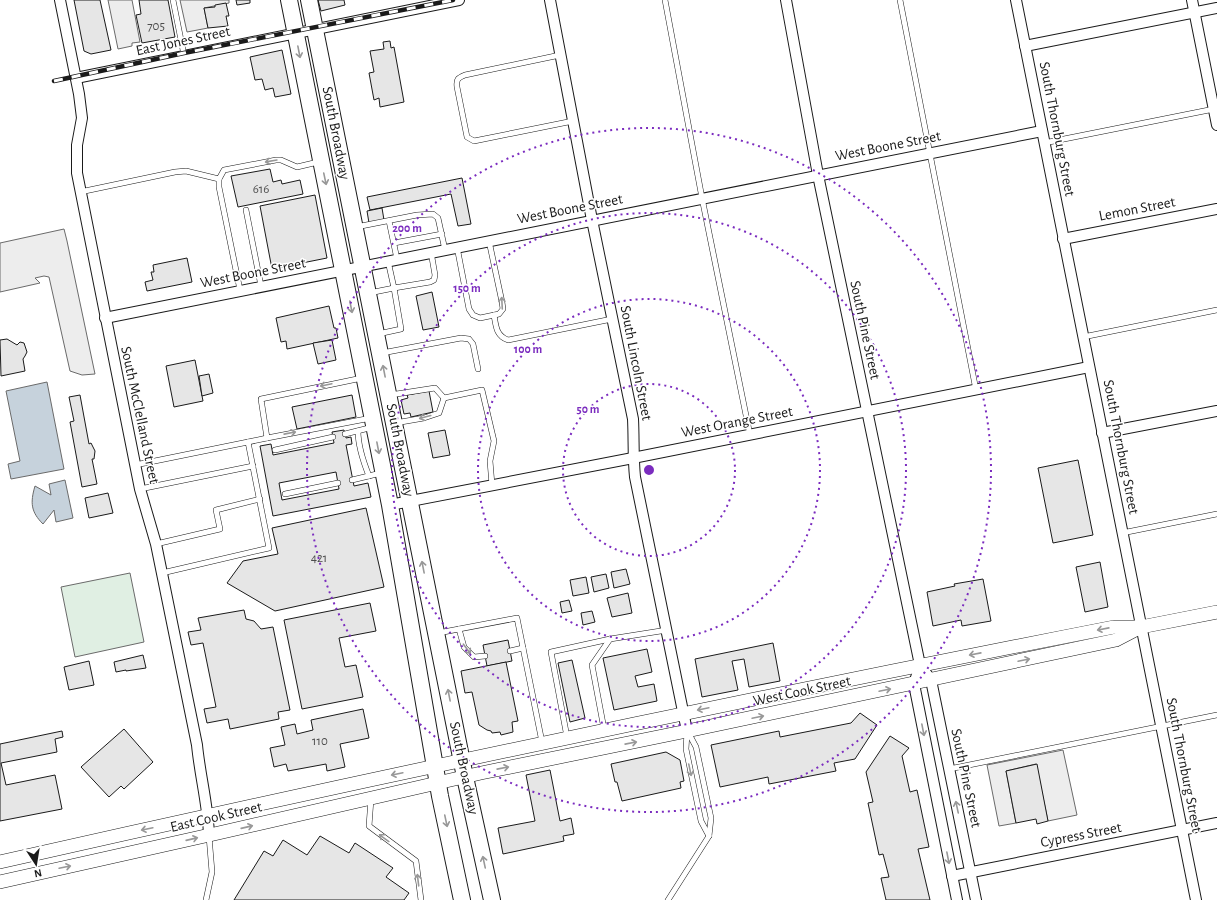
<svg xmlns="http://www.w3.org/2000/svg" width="1217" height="900" font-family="'Alegreya Sans',sans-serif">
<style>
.green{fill:#e0efe3;stroke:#6a6a6a}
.parking{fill:#ededed;stroke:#6a6a6a}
.water{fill:#c6d2dc;stroke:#6a6a6a}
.building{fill:#e6e6e6;stroke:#1a1a1a;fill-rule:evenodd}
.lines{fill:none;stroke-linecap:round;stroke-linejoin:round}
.service-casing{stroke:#1a1a1a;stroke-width:6}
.minor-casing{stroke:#1a1a1a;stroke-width:12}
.tertiary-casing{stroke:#1a1a1a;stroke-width:14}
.primary-casing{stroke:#1a1a1a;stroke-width:18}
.service{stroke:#fff;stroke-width:5}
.minor{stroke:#fff;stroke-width:10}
.tertiary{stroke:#fff;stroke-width:13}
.primary{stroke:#fff;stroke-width:16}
.rail-casing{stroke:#1a1a1a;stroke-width:4.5}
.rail{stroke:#fff;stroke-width:3;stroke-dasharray:9;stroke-linecap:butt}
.oneway{stroke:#989898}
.ring{fill:none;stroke:#7b2cbf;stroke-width:2;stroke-dasharray:2 4}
.labels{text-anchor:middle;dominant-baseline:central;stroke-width:3;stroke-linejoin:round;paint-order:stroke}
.number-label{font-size:13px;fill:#4d4d4d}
.street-label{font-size:15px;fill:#1a1a1a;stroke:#fff}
.centre{fill:#7b2cbf;stroke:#fff;stroke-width:2}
.ring-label{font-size:12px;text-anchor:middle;font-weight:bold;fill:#7b2cbf;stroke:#fff;stroke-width:3;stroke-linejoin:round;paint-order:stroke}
</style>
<rect width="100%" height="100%" fill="#fff"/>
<polygon class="green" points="130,573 144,642 75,657 61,587"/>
<g class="parking">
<polygon points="108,0 132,0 140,42 132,43 132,46 118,49"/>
<polygon points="180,0 229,0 229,3 204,8 208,28 187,32"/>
<polygon points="64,229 67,241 95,374 82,375 70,371 49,277 44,276 35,278 40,283 0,292 0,243"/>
<polygon points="1063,750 1077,815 1048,821 1036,764 1006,771 1016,823 999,826 987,765"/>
</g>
<g class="water">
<polygon points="47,382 64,469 11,479 8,464 20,461 6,391"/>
<path d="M65,480l8,38 -17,4 -2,-12 -11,14c-12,-12 -13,-21 -8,-38l16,9 -2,-11z"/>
</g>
<g class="building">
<polygon points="74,0 100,0 111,50 91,54 84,51"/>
<polygon points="139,0 168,0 175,37 142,43 136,15 141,14"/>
<polygon points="236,0 250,0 250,3 237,5"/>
<polygon points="318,0 344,0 345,5 321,11"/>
<polygon points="226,3 229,16 226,16 228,26 208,28 204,8 215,7 215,5"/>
<polygon points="390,41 391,48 394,47 404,102 380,107 379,98 374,100 369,73 374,72 370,51 384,49 383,42"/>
<polygon points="282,50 291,94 275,97 273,88 265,90 262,79 255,80 250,57"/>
<polygon points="270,169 273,182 281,180 282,184 300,180 303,194 238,207 231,176"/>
<polygon points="462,178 471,224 458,226 451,194 370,210 367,197"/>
<polygon points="315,195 327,258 272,269 260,206"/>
<polygon points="382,208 384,220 369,223 367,211"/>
<polygon points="187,258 192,282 147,291 145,282 153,280 151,272 154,272 153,265"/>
<polygon points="432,292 439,327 423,330 416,296"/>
<polygon points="329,306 334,328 336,328 338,338 287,349 286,341 281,342 276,318"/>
<polygon points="7,339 17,345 20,342 24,343 27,352 25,356 23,359 25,371 1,376 0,340"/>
<polygon points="332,340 336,360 318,364 313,343"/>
<polygon points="195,360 203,401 174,407 166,366"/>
<polygon points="209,374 213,393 202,396 199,376"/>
<polygon points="429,391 433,412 411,417 410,413 404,414 401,400 408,398 407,395"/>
<polygon points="80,395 89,444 91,443 95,451 94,459 92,459 97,484 82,487 70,422 74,421 69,397"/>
<polygon points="352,395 356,417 297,429 292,407"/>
<path d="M344,430l2,8 5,-1 1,7 -6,1 8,41 14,-3 3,14 -98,19 -13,-70 11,-2 2,11 61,-12 -2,-11zM336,472l3,17 -57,11 -3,-17z"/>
<polygon points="445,430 450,455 433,458 428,433"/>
<polygon points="1078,460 1093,535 1053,543 1038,468"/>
<polygon points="108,493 113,513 89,518 85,498"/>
<polygon points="366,508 384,587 275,611 227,583 243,561 278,554 272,528"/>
<polygon points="1100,562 1108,607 1085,612 1076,567"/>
<polygon points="626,569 630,584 614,588 611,572"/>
<polygon points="606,574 609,588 594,592 591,577"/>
<polygon points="586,577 589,593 573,596 570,580"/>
<polygon points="983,579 991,621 962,626 961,620 933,626 927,592 955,586 954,584"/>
<polygon points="628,593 632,613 612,617 607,598"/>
<polygon points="569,600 572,611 562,613 560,602"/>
<polygon points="370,603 376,631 339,638 345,667 356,665 363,697 302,709 284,620"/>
<polygon points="244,610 246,619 254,621 261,629 273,627 290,710 278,712 279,719 230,729 228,719 207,723 204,709 216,707 203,643 191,645 188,632 201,630 198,618"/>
<polygon points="592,611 595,622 583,625 581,613"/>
<polygon points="508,640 512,661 487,666 483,645"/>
<polygon points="773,643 780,681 749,687 744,659 732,661 738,690 702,697 695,659"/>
<polygon points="647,649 652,672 635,676 638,687 654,684 657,701 614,710 603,658"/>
<polygon points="143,655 146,668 126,671 126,670 116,672 114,662"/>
<polygon points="572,660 585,718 570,722 558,663"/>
<polygon points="89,661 94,685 69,690 64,667"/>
<polygon points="506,662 518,721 512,722 513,732 501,735 500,732 492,733 491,731 487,730 479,725 472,692 465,693 461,671"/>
<polygon points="363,709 369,738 340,744 345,767 327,771 326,764 288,771 286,764 274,767 270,748 285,745 281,727 295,724 297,734 313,730 311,720"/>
<polygon points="860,713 877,725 855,759 834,763 836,771 769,784 768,777 720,787 711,745 779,731 780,737 851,723"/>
<polygon points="124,729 153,762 124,789 121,786 109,797 81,767"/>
<polygon points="62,731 63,737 55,739 57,752 1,763 6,785 55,775 62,809 0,821 0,744"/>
<polygon points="890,736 909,748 902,756 910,792 917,790 929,847 918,849 930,900 886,900 881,878 889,877 883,854 879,855 868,803 873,802 866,772"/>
<polygon points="666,752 680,760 684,781 680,782 681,788 622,801 617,782 615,782 611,764"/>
<polygon points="1037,764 1048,821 1037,824 1036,819 1016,823 1006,771"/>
<polygon points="550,770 560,821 571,818 574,834 563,836 564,841 503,854 498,828 535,821 526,775"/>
<polygon points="320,836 349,853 355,843 393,868 386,877 409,893 404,900 234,900 264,851 273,856 283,840 307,855"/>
</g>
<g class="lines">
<g class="service-casing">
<g id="service">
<polyline points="173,0 184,55"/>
<polyline points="665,0 702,198 750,435"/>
<polyline points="900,0 976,390"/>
<path d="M560,55l-95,20c-7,3 -9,4 -8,12l10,50 7,4 99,-20"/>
<polyline points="1044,143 1214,109"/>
<polyline points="80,192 175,172 186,171 219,179"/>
<polyline points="246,210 261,286"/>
<polyline points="389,221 397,259"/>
<polyline points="356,227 417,215 433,214 438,218 445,250"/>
<polyline points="394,243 442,234"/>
<polyline points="457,247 469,309 473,315 480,318 499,314 503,309 502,302 489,241"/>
<polyline points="388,261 394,288 430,282 434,280 435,275 431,252"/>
<polyline points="240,290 219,187 219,179 224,170 276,160 281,160 297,167 318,162"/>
<polyline points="369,293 394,288 401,329 378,334"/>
<path d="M494,315c2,11 2,21 14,25l104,-21"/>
<polyline points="1083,337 1217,310"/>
<polyline points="382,353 461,338 469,339 473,344 478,369"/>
<polyline points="362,378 261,399 267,438 371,418"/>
<polyline points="390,395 435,388 444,398"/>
<polyline points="444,398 482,390 494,441 490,461 492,485"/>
<polyline points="395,423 424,418 439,413 444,398"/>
<path d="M358,431c0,15 5,30 11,45"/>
<polyline points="345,434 373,427"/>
<polyline points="248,442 267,438"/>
<polyline points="275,450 333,437"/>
<polyline points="135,465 248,442 269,548 162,573"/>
<polyline points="352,480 381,473"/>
<polyline points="140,489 253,466"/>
<polyline points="285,494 338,483"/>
<polyline points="1122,533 1217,514"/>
<polyline points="156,544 220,529 216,510 260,499"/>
<polyline points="459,629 464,647 474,657 485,656"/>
<polyline points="438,633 517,618 542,742"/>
<polyline points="510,651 523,648"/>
<polyline points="604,729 592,665 610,639"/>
<polyline points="687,732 686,749 701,821 709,836"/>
<polyline points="567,737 551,652 610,639 667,630"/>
<polyline points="949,769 1217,715"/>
<polyline points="371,799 369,826 416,861 421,900"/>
<polyline points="206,900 212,872 209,836"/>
<polyline points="668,900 709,836 711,818 696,747 688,732"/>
</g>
</g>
<g class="minor-casing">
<g id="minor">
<path d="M60,0l19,94 3,24 -5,27v28l63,316 16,55 41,201c3,31 11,60 12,90"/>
<path d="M550,0l42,220 41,199c1,19 0,38 2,58l52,254"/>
<polyline points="786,0 818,175 920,665 931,680 976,900"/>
<polyline points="1016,0 1196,900"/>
<polyline points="1192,0 1217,125"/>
<polyline points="1025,46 1217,8"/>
<polyline points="76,78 459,0"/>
<polyline points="1063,239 1217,209"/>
<polyline points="105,318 1042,131"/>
<polyline points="1102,433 1217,411"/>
<polyline points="390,505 633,458 1089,367"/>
<polyline points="920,665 914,684 957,900"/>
<polyline points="952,876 1217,823"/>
</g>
</g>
<g class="tertiary-casing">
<g id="tertiary">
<path d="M0,862c370,-84 742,-162 1114,-235h27l76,-15"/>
<polyline points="0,882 214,834 481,773 687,731 1116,640 1139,628"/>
</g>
</g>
<g class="primary-casing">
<g id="primary">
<polyline points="289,0 390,505 440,796 462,900"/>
<polyline points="309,0 465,777 492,900"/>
</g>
</g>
<use href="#service" class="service"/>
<use href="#minor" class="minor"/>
<use href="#tertiary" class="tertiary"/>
<use href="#primary" class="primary"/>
<g class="rail-casing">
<polyline id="rail" points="54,81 184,53 453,0"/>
</g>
<use href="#rail" class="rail"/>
</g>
<defs><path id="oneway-shaft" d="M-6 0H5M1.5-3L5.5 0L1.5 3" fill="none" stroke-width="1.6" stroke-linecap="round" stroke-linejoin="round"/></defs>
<g class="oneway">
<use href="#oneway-shaft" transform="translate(299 52) rotate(79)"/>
<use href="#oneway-shaft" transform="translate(271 161) rotate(170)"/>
<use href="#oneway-shaft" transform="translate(325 179) rotate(78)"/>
<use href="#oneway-shaft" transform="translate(502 303) rotate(-93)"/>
<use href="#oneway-shaft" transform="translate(351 307) rotate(79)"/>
<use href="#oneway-shaft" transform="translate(384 371) rotate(-101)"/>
<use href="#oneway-shaft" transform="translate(326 385) rotate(168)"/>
<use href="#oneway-shaft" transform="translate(425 417) rotate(165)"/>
<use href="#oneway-shaft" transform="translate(290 433) rotate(-11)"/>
<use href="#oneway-shaft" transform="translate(378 448) rotate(79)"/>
<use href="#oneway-shaft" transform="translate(423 567) rotate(-101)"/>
<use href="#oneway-shaft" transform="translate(1103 629) rotate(169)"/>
<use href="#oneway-shaft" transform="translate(467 649) rotate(53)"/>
<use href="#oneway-shaft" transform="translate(975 654) rotate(169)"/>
<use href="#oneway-shaft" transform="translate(1024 660) rotate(-12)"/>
<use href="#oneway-shaft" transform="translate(885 690) rotate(-12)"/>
<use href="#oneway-shaft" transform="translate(449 695) rotate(-101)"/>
<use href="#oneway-shaft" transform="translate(703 709) rotate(168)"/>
<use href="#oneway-shaft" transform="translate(758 717) rotate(-12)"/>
<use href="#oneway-shaft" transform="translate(923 730) rotate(79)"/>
<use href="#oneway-shaft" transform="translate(631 743) rotate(-11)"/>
<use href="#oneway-shaft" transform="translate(503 768) rotate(-11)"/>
<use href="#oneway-shaft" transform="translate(690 770) rotate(78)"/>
<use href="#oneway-shaft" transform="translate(397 774) rotate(168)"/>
<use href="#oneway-shaft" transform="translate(957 807) rotate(-102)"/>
<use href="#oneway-shaft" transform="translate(446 821) rotate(78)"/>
<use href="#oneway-shaft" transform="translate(247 827) rotate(-13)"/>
<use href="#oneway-shaft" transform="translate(147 829) rotate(168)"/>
<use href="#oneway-shaft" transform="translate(384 838) rotate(-144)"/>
<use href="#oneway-shaft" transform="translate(192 839) rotate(-13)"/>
<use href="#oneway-shaft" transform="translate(948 858) rotate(79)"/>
<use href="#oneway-shaft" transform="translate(484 862) rotate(-102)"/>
<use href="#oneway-shaft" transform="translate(65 867) rotate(-12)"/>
<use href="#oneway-shaft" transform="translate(418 880) rotate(-97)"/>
</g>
<g class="ring">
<circle cx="649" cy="470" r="86"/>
<circle cx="649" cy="470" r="171"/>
<circle cx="649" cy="470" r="257"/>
<circle cx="649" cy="470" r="342"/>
</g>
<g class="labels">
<g class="number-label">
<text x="156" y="26">705</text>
<text x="261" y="189">616</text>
<text x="319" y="558">421</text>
<text x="320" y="741">110</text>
</g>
<g class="street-label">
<text transform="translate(183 41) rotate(-12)">East Jones Street</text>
<text transform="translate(1057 129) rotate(79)">South Thornburg Street</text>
<text transform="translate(336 133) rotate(79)">South Broadway</text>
<text transform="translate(888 146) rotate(-11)">West Boone Street</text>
<text transform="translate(570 209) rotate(-11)">West Boone Street</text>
<text transform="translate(1137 209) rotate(-11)">Lemon Street</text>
<text transform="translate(253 273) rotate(-11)">West Boone Street</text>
<text transform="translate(865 330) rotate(78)">South Pine Street</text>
<text transform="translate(636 363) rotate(79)">South Lincoln Street</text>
<text transform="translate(140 415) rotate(78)">South McClelland Street</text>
<text transform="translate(737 422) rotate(-11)">West Orange Street</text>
<text transform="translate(1121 447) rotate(79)">South Thornburg Street</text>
<text transform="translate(400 450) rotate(79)">South Broadway</text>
<text transform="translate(802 691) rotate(-12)">West Cook Street</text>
<text transform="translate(1184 765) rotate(79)">South Thornburg Street</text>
<text transform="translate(464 768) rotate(78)">South Broadway</text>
<text transform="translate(966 778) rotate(78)">South Pine Street</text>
<text transform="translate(216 817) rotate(-13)">East Cook Street</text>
<text transform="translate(1081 835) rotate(-11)">Cypress Street</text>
</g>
</g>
<circle cx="649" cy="470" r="6" class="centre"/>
<g class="ring-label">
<text x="407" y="232">200 m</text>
<text x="467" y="292">150 m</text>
<text x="528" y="353">100 m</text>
<text x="588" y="413">50 m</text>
</g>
<g transform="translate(36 864) rotate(168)" stroke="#ffffff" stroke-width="3" paint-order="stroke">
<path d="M0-3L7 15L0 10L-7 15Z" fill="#1a1a1a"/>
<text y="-6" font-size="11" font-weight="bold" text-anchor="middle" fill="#1a1a1a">N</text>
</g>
</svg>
